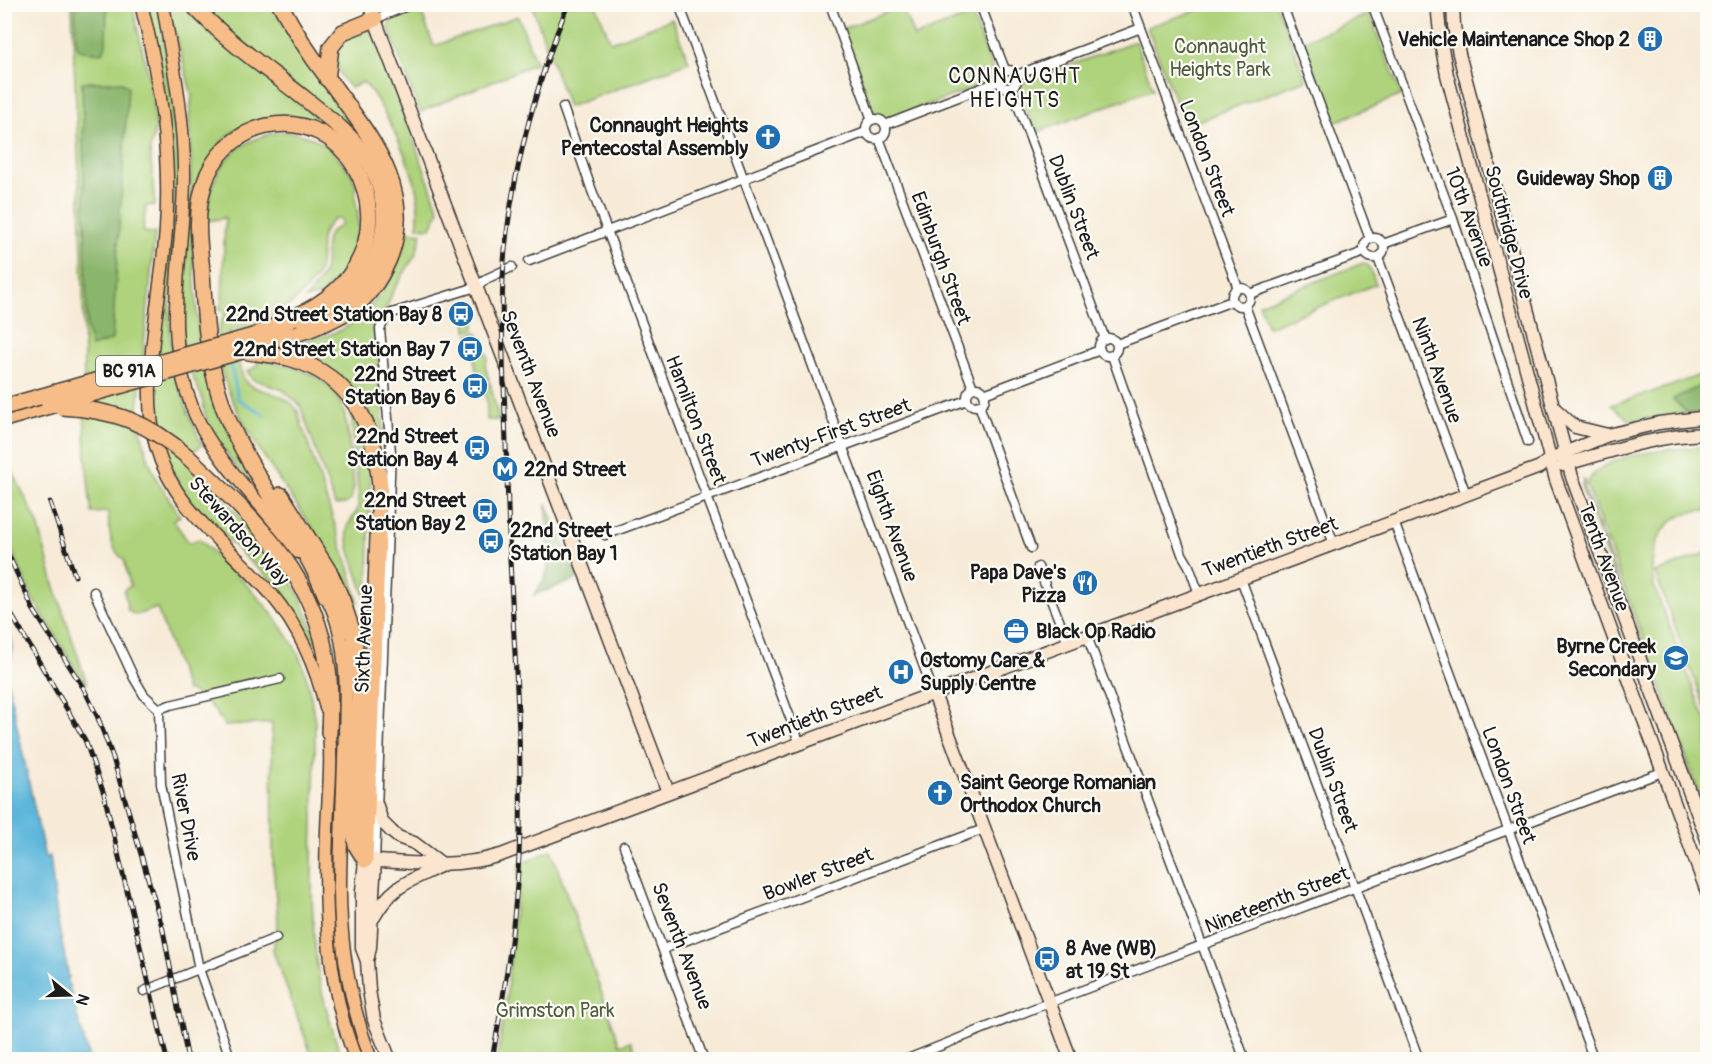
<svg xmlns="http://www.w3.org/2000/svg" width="1712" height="1064" font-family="Pangolin,sans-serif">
  <rect width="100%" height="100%" fill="#fdfcf7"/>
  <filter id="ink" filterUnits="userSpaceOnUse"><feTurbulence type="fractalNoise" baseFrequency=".0167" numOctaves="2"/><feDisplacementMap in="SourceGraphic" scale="12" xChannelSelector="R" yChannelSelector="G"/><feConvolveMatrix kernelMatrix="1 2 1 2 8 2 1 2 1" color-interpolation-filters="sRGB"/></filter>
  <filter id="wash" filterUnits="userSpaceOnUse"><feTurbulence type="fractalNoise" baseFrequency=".008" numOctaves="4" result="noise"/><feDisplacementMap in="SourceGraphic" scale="24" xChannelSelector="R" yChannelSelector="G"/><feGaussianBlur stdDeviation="1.35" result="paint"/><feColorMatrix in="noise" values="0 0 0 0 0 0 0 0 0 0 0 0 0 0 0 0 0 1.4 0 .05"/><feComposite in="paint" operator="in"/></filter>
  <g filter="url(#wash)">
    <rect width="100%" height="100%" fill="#f7ebd8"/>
    <g fill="#aed37c" stroke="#65784c" stroke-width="1.5">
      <path d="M72,5H132L149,78L156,127L150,149L155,205L146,206L143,229L144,232L155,233L137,418L149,461L157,480L180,516L173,520L189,543L199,539C233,571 270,604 294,646C307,668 311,697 315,722C316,800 307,879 316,957C320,992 331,1026 342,1059H313L273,951L278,921L273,865L272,723L225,726C215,710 204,695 186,690L157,608L136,615L128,611L124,590L130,586L124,559C109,551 109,525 108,512L92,513C81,439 85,365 83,291C81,195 75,100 72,5Z"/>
      <path d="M147,5H182L222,43L327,126V129L307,121L286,117L264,118L232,132L218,146L192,241L199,339L207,380L215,403L255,485L238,469L213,433L205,415L202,397L191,373L183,344V305L191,193V143L189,120L192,96L174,27L162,29C169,76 179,123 179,171C178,229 165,287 171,345C175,381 188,413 202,445L193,452L227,503L277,558L300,596L318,644L313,646L278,585L250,562L187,498L165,458L156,405L158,347L173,195L172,151L161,69Z"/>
      <path d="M200,5H273L302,55L356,130L354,133L232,35Z"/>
      <path d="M541,5H596L611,42L672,19L689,62L568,107L533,8Z"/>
      <path d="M1212,5H1276L1306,80L1185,126L1147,27Z"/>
      <path d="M902,6L914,37L972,15L996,79L878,124L842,29Z"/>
      <path d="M420,9L434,46L518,16L536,63L420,112L388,27L391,20Z"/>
      <path d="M1369,14L1402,95L1335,122L1303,41Z"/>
      <path d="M366,29H371L370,32L375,35L439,210L431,228L418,227V193L415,183C407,157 382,100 363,82L351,88C338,78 329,53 344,40C350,35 360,32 366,29Z"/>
      <path d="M1135,41L1153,89L1035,133L1017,85Z"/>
      <path d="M281,132L296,133L315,139L331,149L350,172L356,186L355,199L358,214V229L351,258L342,273L322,295L305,299C312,290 321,282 324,271C329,255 318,233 341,226V219H334C312,240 325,247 319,270C317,278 311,284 306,289C282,317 262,320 229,332L242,374L247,384C265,394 284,391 297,410L348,565L358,601L356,604L351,601C338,575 326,550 310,525C281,479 191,369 225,314L219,309L222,301L225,218L206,221C210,171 230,140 281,132Z"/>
      <path d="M407,231L422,233L416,254L393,291L386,309L375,322L382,392L383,434L380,435C364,390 332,366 289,349L290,342C307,338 325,338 341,330C376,310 401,270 407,231Z"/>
      <path d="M1363,263L1369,266L1376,284L1268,327L1259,304Z"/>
      <path d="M466,304L474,312L475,329L467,331Z"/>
      <path d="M476,332L478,333L488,358L485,365L489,380L480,383C474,367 476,351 469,335Z"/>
      <path d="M257,360C287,364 327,372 341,404C349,422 351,465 354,487L351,500L345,504L335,505L300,405L283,390L252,379L247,371L258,366Z"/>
      <path d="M1707,372V414L1687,413L1631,421L1611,405L1671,386Z"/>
      <path d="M490,383L499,420H487V401L482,386Z"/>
      <path d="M351,413C377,453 370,491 369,536C369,558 369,580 367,602L349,548L347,532L348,525L357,511L359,498Z"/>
      <path d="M1707,447V510C1664,511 1646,546 1654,586L1701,709L1707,722V813L1587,486C1595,452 1679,448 1707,447Z"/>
      <path d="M5,456L38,524L53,581L87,684H85L33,599L6,537Z"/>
      <path d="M1583,479L1585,480L1584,489L1587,497L1707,820V827L1582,489Z"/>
      <path d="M1707,553H1708L1707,713L1655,573Z"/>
      <path d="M551,850L620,1045L631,1041L638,1059H497L506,1003L519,865Z"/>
    </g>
    <g fill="#8ab56c" stroke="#536844" stroke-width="1.5">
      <path d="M75,5H107L106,44L103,53L82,51L76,45Z"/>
      <path d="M82,82H122L128,87L112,340L91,347L87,327Z"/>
      <path d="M1698,387L1707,388V414L1687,413L1673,399Z"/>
      <path d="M547,504L578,579L534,595L545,578L548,567Z"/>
    </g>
    <path fill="#5cb6da" stroke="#3c697b" stroke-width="1.5" d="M5,622C16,644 13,652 6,674L45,858L50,856L57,917L69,978H67L89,1059H5Z"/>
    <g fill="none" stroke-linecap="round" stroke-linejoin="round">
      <path stroke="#5cb6da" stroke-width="3" d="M231,365L238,399L265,415"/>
    </g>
  </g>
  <g filter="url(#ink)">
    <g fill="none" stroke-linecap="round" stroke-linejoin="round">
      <g stroke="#3d3b38" stroke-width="11">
        <g id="street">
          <path d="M679,4L934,694"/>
          <path d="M830,4L872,120"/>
          <path d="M980,4L1005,70"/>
          <path d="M1132,4L1238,288"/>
          <path d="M1282,4L1370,239"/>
          <path d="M1372,4L1453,219L1528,442"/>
          <path d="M375,19L412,4"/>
          <circle cx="1008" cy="79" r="9"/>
          <path d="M1017,75L1141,28"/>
          <path d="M1011,87L1105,339"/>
          <path d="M563,107L591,188L800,744"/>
          <circle cx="876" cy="129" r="10"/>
          <path d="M885,125L1000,81"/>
          <path d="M879,138L973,388"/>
          <circle cx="1374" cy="248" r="10"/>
          <path d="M1383,244L1453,219"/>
          <path d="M1378,258L1466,494"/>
          <path d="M529,261L866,132"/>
          <circle cx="1241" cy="297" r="9"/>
          <path d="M1250,294L1364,252"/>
          <path d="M1245,306L1334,544"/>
          <circle cx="1108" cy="347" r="9"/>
          <path d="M1117,344L1232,301"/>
          <path d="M1112,356L1182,554L1189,566L1199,594"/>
          <circle cx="976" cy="397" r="9"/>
          <path d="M984,394L1100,350"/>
          <path d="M979,405L1031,548"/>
          <path d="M1394,522L1594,1060"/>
          <path d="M605,535L967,400"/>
          <path d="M1038,567L1068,643"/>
          <path d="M1241,579L1419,1060"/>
          <path d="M94,592L134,678L144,695L159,709L161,784L199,969L231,1060"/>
          <path d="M1087,636L1245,1060"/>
          <path d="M159,709L170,705L280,679"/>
          <path d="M624,846L704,1060"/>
          <path d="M375,860L391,452L380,329L385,319L392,313L476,287L488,278L512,267"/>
          <path d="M663,949L984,829"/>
          <path d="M144,991L276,938"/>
          <path d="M905,1060L1035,1008L1662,772"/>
        </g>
      </g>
      <g stroke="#3d3b38" stroke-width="15">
        <g id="secondary">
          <path d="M369,4L668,792"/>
          <path d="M1437,4L1441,43L1447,75L1556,480L1708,895"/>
          <path d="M1453,4L1454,26L1459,54L1572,477L1708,842"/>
          <path d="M1554,408L1575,427L1608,435"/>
          <path d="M1563,465C1611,451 1657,435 1708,434"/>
          <path d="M934,694L1071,1060"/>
          <path d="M377,806L382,822L392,832L398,837L414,843L442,864"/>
          <path d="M374,917C392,885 410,881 442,865"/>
          <path d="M368,957L370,947L375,860"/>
          <path d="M390,1060L374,1020L369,990L367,961L362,948V891L365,860C412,863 455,869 501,855L1540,467L1550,459L1608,435L1659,423L1708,417"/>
        </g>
      </g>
      <g stroke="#3d3b38" stroke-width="15">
        <g id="primary">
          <path d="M141,4C160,79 171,152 166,229C162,295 139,383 156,446C174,511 230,546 272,595C300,629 316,665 326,708"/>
          <path d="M163,4C172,60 184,115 184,171C185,257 159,331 195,414C219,467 265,505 298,552"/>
          <path d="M322,589C352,635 346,706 344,758C343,802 340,846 340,890C340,948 351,1006 371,1060"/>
          <path d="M328,726C333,757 328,798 327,830C324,909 327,986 356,1060"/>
        </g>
      </g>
      <g stroke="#3d3b38" stroke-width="18">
        <g id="highway">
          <path d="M192,4C225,40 266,68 304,98C326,116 350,133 366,157C384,184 389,219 379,249C368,287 339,308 304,322"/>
          <path d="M327,79L331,47L343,32L375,19"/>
          <path d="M253,336C291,319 334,304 356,266C393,203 345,110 267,126C236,133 212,156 204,185C195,213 199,243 202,271C205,325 209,381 233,430C260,488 302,537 326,596"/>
          <path d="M247,349C262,341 279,338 295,334C315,328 335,320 353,308C369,296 380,279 388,261C419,190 366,132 327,77C309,54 294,30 280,4"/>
          <path d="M242,351C259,354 276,354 292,359C353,377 376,429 380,487L365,860"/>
          <path d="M4,419L49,406"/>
          <path d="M188,457C255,520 316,573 328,669C331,690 330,712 329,733"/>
          <path d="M281,495L330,573L342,600L354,636L359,695L354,833L356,845L365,860"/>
        </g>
      </g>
      <use href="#street" stroke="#fff" stroke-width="8"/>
      <use href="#secondary" stroke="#fce5cf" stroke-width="12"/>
      <use href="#primary" stroke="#f7bd88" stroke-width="12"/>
      <use href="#highway" stroke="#f7bd88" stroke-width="15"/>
      <g stroke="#1c1c1c" stroke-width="5">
        <g id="rail">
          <path d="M50,502L75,576"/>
          <path d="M4,545L33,609L84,689L98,718L113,758L163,930L188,1060"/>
          <path d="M4,602L85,740L104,794L167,1060"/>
          <path d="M492,1060C506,984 518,908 520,831C522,747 515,663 511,580C508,524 507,469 505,414C503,353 499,292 507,232C517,154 539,77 568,4"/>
        </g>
      </g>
      <use href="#rail" stroke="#fdfcf7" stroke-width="3" stroke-dasharray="9" stroke-linecap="butt"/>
      <g stroke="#3d3b38" stroke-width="18" stroke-linecap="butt">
        <g id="highway-bridge">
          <path d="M49,406L242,351"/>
          <path d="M4,407L253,336"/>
          <path d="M61,407C114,410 148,422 188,457"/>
        </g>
      </g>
      <use href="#highway-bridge" stroke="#f7bd88" stroke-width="15"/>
    </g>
  </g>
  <defs>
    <g id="building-disc" transform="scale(1.35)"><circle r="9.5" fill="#1f6fb2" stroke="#fdfcf7"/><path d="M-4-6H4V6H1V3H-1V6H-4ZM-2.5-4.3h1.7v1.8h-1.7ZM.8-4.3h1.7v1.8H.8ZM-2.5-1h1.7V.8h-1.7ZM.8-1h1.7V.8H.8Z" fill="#fff"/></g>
    <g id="church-disc" transform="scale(1.35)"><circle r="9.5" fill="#1f6fb2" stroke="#fdfcf7"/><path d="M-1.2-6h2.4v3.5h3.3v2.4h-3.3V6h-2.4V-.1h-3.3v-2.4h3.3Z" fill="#fff"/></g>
    <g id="bus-disc" transform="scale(1.35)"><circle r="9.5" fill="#1f6fb2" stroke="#fdfcf7"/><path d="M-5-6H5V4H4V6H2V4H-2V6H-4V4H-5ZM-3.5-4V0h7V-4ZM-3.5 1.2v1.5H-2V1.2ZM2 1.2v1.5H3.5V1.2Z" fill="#fff"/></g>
    <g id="metro-disc" transform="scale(1.35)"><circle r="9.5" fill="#1f6fb2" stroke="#fdfcf7"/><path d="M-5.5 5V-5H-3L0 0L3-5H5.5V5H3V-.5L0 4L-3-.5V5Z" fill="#fff"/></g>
    <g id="restaurant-disc" transform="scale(1.35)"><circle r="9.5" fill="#1f6fb2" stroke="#fdfcf7"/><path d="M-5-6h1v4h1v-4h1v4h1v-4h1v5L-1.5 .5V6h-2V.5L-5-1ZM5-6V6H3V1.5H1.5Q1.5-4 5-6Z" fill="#fff"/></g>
    <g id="office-disc" transform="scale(1.35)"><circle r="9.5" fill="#1f6fb2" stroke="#fdfcf7"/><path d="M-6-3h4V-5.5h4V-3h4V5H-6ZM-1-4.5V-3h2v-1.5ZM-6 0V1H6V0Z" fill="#fff"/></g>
    <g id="school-disc" transform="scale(1.35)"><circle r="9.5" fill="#1f6fb2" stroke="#fdfcf7"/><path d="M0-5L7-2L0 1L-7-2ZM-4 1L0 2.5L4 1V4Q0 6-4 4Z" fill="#fff"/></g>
    <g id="hospital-disc" transform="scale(1.35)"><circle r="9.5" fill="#1f6fb2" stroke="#fdfcf7"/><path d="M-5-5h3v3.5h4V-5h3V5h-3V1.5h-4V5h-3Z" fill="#fff"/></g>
  </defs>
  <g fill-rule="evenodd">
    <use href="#building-disc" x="1650" y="39"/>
    <use href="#church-disc" x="768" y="137"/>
    <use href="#building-disc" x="1660" y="178"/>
    <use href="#bus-disc" x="461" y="314"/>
    <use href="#bus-disc" x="470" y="349"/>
    <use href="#bus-disc" x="475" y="386"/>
    <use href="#bus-disc" x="477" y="448"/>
    <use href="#metro-disc" x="505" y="469"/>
    <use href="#bus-disc" x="485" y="511"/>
    <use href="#bus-disc" x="491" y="541"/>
    <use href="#restaurant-disc" x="1085" y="583"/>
    <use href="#office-disc" x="1016" y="631"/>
    <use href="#school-disc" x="1676" y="658"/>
    <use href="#hospital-disc" x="901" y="672"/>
    <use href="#church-disc" x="940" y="793"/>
    <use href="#bus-disc" x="1047" y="959"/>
  </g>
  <g text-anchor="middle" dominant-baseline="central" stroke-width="4.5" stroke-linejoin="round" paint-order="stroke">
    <rect fill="#fdfcf7" stroke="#605f5e" stroke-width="1.5" x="96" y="356" width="66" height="30" rx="4.5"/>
    <g font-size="18" font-weight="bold" fill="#1c1c1c">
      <text x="129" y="371">BC 91A</text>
    </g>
    <g font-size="20" font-weight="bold" fill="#1c1c1c" stroke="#fdfcf7" text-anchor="end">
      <text x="1630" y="39">Vehicle Maintenance Shop 2</text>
      <text x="748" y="125">Connaught Heights<tspan x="748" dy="23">Pentecostal Assembly</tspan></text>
      <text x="1640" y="178">Guideway Shop</text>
      <text x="442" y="314">22nd Street Station Bay 8</text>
      <text x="450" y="349">22nd Street Station Bay 7</text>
      <text x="456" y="374">22nd Street<tspan x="456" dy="23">Station Bay 6</tspan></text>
      <text x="458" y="436">22nd Street<tspan x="458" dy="23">Station Bay 4</tspan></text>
      <text x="524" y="469" text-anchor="start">22nd Street</text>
      <text x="466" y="500">22nd Street<tspan x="466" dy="23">Station Bay 2</tspan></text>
      <text x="510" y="530" text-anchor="start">22nd Street<tspan x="510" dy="23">Station Bay 1</tspan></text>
      <text x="1066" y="572">Papa Dave's<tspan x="1066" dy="23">Pizza</tspan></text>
      <text x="1036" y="631" text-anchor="start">Black Op Radio</text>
      <text x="1656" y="646">Byrne Creek<tspan x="1656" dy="23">Secondary</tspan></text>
      <text x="920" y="660" text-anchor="start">Ostomy Care &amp;<tspan x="920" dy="23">Supply Centre</tspan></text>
      <text x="960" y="782" text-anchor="start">Saint George Romanian<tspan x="960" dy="23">Orthodox Church</tspan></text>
      <text x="1066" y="948" text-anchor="start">8 Ave (WB)<tspan x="1066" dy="23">at 19 St</tspan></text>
    </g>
    <g font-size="20" fill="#4f5c3e" stroke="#fdfcf7">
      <text x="1220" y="46">Connaught<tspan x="1220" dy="23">Heights Park</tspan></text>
      <text x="555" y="1010">Grimston Park</text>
    </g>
    <g font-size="20" fill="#1c1c1c" stroke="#fdfcf7">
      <text transform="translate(1207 158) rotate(69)">London Street</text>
      <text transform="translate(1074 207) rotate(69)">Dublin Street</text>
      <text transform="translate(1469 217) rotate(70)">10th Avenue</text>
      <text transform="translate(1509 232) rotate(75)">Southridge Drive</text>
      <text transform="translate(941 258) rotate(70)">Edinburgh Street</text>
      <text transform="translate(1437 370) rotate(70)">Ninth Avenue</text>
      <text transform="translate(531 374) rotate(69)">Seventh Avenue</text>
      <text transform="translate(696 420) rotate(69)">Hamilton Street</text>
      <text transform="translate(831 433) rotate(-20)">Twenty-First Street</text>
      <text transform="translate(892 526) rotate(70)">Eighth Avenue</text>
      <text transform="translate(239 531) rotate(48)">Stewardson Way</text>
      <text transform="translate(1270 547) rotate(-20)">Twentieth Street</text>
      <text transform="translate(1604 557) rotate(70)">Tenth Avenue</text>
      <text transform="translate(364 639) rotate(-88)">Sixth Avenue</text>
      <text transform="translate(815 717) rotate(-21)">Twentieth Street</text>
      <text transform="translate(1333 780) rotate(70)">Dublin Street</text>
      <text transform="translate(1509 785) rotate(70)">London Street</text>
      <text transform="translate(186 817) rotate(79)">River Drive</text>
      <text transform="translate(818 874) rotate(-21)">Bowler Street</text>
      <text transform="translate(1277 900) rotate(-21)">Nineteenth Street</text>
      <text transform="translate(682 946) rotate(69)">Seventh Avenue</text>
    </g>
    <g font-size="21" letter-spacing="1.5" fill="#1c1c1c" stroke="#fdfcf7">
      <text x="1015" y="76">CONNAUGHT<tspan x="1015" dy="24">HEIGHTS</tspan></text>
    </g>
  </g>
  <rect width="1712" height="1064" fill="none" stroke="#fdfcf7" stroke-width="24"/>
  <g transform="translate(69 995) rotate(109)" stroke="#fdfcf7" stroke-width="4.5" paint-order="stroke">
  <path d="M0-4.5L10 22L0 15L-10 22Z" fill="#1c1c1c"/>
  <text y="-9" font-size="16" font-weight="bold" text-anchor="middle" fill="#1c1c1c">N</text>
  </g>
</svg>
